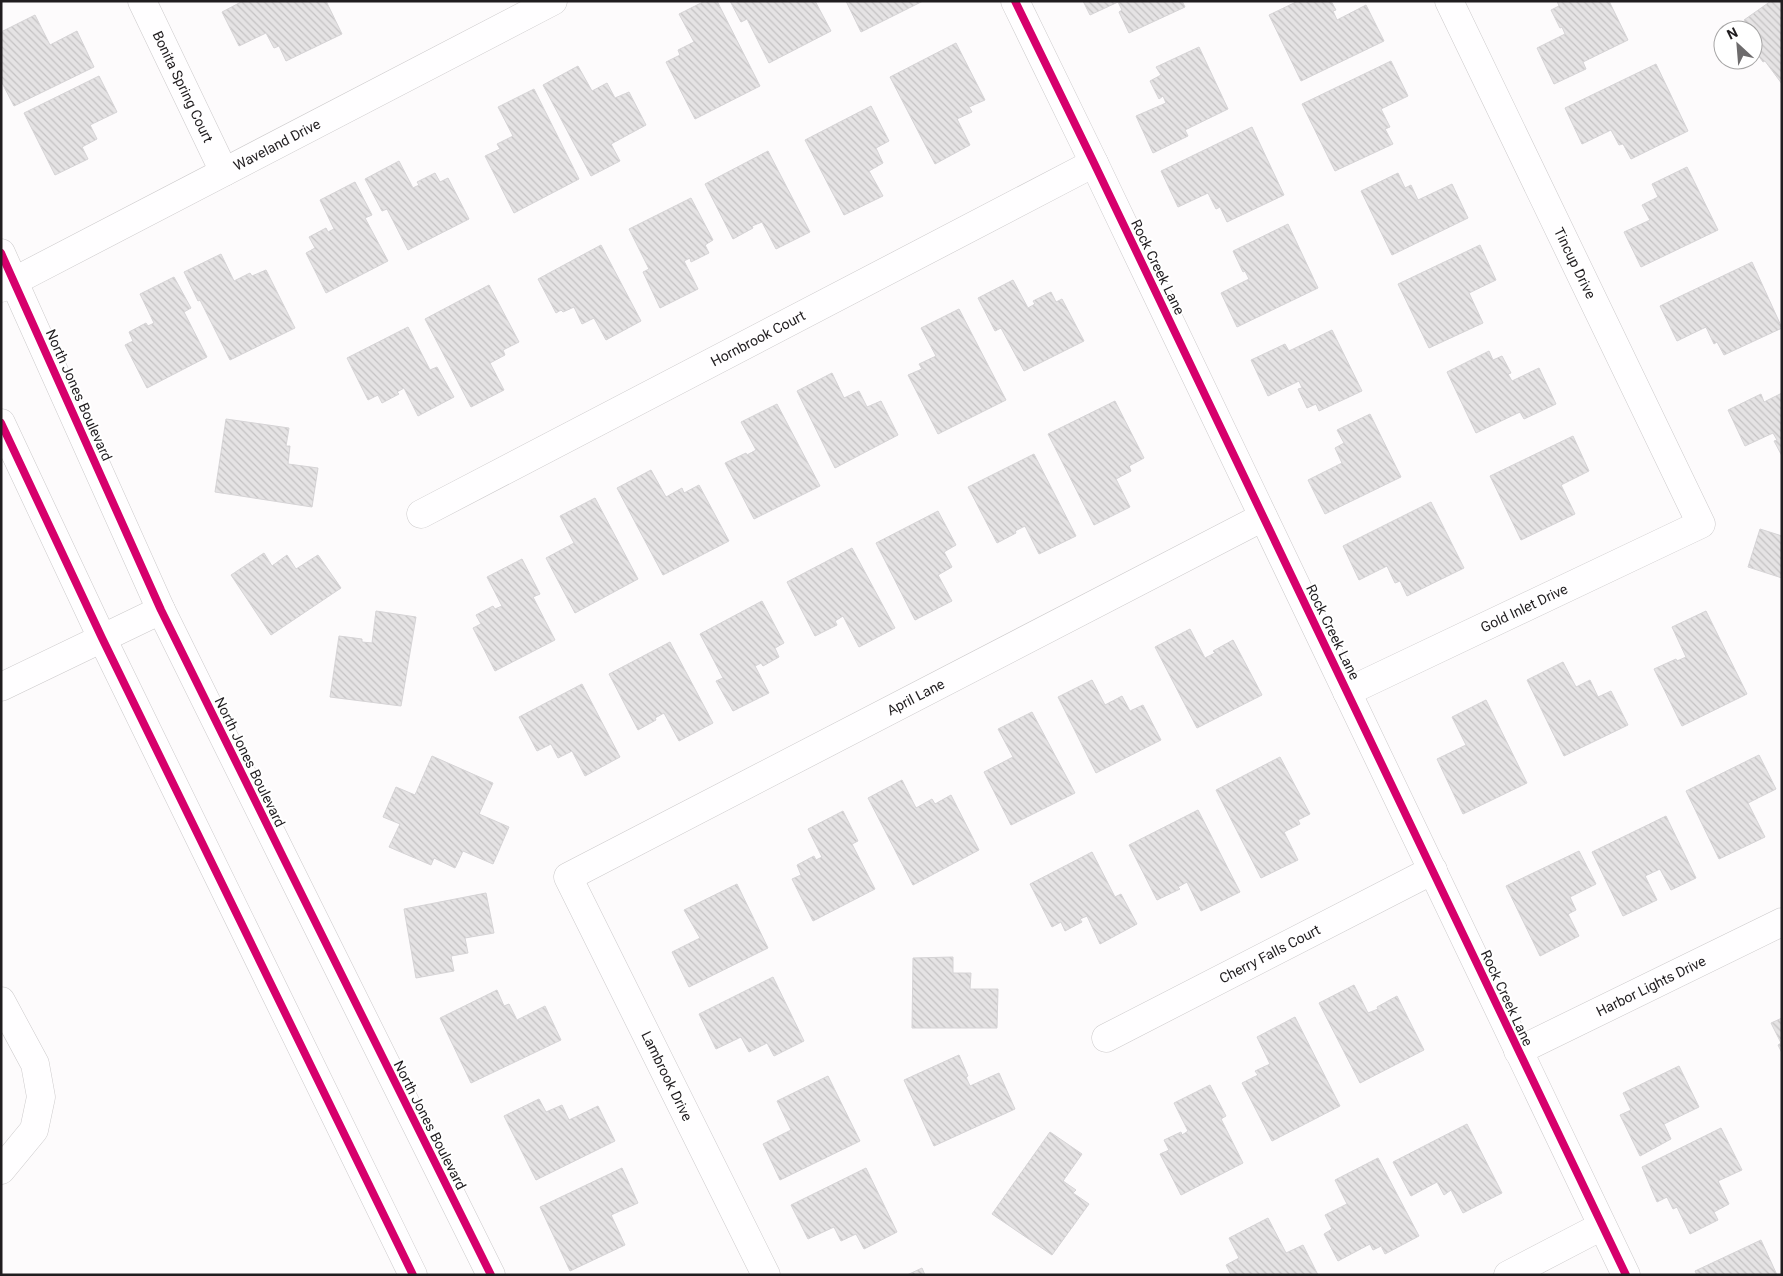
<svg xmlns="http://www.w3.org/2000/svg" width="1783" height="1276" font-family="Roboto,sans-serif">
  <defs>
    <pattern id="building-back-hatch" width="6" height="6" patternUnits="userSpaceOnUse" patternTransform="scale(1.25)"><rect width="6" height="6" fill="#e5e3e4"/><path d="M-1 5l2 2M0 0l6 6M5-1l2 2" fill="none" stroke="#c4c2c3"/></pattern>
  </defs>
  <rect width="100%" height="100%" fill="#fdfbfc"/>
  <g fill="url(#building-back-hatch)" stroke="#d6d4d6">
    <path d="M243,1H326L342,34L286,61L279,46L274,48L266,33L239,46L222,12Z"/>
    <path d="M705,1H717L760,86L695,119L666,62L680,55L678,50L694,42L679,14Z"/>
    <path d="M730,1H815L831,31L769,63L747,19L741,22Z"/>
    <path d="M846,1H923L861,32Z"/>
    <path d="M1083,1H1182L1185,7L1129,33L1119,12L1122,10L1118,2L1090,15Z"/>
    <path d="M1298,1H1331L1336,10L1333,11L1337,20L1366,5L1384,41L1301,81L1269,15Z"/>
    <path d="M1557,1H1609L1628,40L1583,62L1586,69L1554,84L1537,48L1565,34L1562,27L1560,28L1551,10L1559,6Z"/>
    <path d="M1771,1H1782V84L1765,61L1763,62L1753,48V46L1759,42L1753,33V30H1751L1744,20Z"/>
    <path d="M35,15L50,45L77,31L94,67L14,106L1,81V32Z"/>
    <path d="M956,43L985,100L969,107L972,112L957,119L970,145L935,164L890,77Z"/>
    <path d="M1199,47L1228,109L1185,130L1188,136L1153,153L1136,116L1166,103L1163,96L1159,99L1150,81L1161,75L1156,67Z"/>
    <path d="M1391,61L1408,96L1381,109L1390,127L1385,129L1393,144L1335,171L1302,104Z"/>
    <path d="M1656,64L1688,131L1631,159L1623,144L1619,145L1611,130L1582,144L1565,108Z"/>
    <path d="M578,66L592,91L607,83L615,98L629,92L646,125L611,144L620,161L591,176L543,85Z"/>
    <path d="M99,76L117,112L90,125L97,139L82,147L88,159L55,175L24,113Z"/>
    <path d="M534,89L579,179L514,213L485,156L500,149L497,144L513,136L498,107Z"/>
    <path d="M871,106L889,141L876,148L883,163L869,171L883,196L844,215L805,140Z"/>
    <path d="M1252,127L1284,195L1227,222L1220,207L1216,209L1208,193L1178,207L1161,171Z"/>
    <path d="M768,151L810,232L776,249L762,222L752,226L753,228L733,239L705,184Z"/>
    <path d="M399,161L413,188L419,185L417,182L435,173L440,182L448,178L469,219L408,250L387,209L382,211L365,179Z"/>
    <path d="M1687,167L1718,230L1641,267L1624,232L1650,220L1642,205L1658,197L1652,184Z"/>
    <path d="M1398,173L1405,188L1411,185L1418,200L1452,184L1468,218L1392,255L1361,191Z"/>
    <path d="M355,182L372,215L365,218L388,261L326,293L306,253L315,248L309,237L326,228L328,232L334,229L320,200Z"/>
    <path d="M691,198L713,240L705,245L709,253L691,262L690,258L684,261L698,289L660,308L643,272L649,269L629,229Z"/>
    <path d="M1288,224L1318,288L1237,327L1221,293L1249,279L1245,271L1243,272L1233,251Z"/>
    <path d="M601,245L641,321L606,340L594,318L582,324L574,307L563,312L561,310L556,313L538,279Z"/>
    <path d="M1480,245L1496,280L1469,293L1483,323L1429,348L1398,284Z"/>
    <path d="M221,254L234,281L250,273L252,276L266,270L295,328L230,360L200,300L198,301L184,272Z"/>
    <path d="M1752,262L1782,328L1724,355L1717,342L1714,344L1706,327L1677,341L1660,306Z"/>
    <path d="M174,277L191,308L184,312L207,357L147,388L125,345L133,341L129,332L146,323L148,326L154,323L140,294Z"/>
    <path d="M1013,280L1028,308L1035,304L1033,301L1051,292L1056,302L1062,299L1084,341L1024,371L1001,328L995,331L978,298Z"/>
    <path d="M489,285L519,342L503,350L505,355L490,363L504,390L471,407L425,319Z"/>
    <path d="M959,309L1006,400L938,434L908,375L922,369L919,364L936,356L921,328Z"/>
    <path d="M408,327L430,370L437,367L454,397L418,416L404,388L397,392L399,394L382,403L378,395L368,400L347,358Z"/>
    <path d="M1332,330L1362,391L1319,411L1316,404L1307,408L1298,389L1302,388L1299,381L1268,396L1251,360L1285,344L1289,351Z"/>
    <path d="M1489,351L1493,360L1502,356L1511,373L1508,374L1512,381L1539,368L1556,404L1524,419L1520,412L1476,433L1447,372Z"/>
    <path d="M832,373L844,398L859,391L867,407L881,401L898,435L835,468L797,391Z"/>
    <path d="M1782,393V456L1774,441L1777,440L1773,433L1745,446L1728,410L1761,394L1764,402Z"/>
    <path d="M1115,401L1144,458L1129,466L1131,471L1116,479L1130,507L1094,525L1048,434Z"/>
    <path d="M777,404L820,486L754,519L725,463L746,453L747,455L756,450L741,422Z"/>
    <path d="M1370,414L1401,477L1325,514L1308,480L1342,463L1335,448L1344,443L1337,430Z"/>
    <path d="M226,419L289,428L286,446H290L288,464L318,468L312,507L215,492Z"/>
    <path d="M1573,436L1589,471L1561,485L1575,514L1521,540L1490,476Z"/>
    <path d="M1034,454L1076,536L1039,554L1025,526L1015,531L1016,533L997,543L968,487Z"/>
    <path d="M651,470L666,497L682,488L684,493L699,485L729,541L663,575L617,488Z"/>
    <path d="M595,498L638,579L575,613L546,558L574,543L560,516Z"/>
    <path d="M1431,502L1464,568L1407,596L1400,581L1395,583L1387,566L1359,580L1343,546Z"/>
    <path d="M938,511L956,545L944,552L952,567L938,575L952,601L915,620L876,543Z"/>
    <path d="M1760,529L1782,536V578L1748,567Z"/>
    <path d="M852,548L895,628L859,647L843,616L835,621L837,625L815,636L787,582Z"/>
    <path d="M264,553L272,566L287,555L296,569L318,555L341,588L271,635L231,575Z"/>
    <path d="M522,559L540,594L533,597L555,640L495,671L473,628L481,624L476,615L493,606L495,609L502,606L487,577Z"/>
    <path d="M762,601L784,643L775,648L779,657L763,666L761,663L755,666L769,693L733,711L716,681L723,678L700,634Z"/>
    <path d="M376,611L416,617L401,706L330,697L339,636L362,639V642L372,643Z"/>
    <path d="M1706,611L1747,694L1682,726L1654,669L1676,659L1677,661L1686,657L1672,627Z"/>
    <path d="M1190,629L1205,658L1215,653L1213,651L1233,640L1262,695L1197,728L1155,647Z"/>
    <path d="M670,642L713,723L679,741L664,713L655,718L656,720L638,730L609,674Z"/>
    <path d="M1563,662L1576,687L1590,680L1598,697L1611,691L1628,725L1564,756L1527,680Z"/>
    <path d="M1092,680L1105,705L1122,696L1130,711L1143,705L1161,740L1096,773L1058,697Z"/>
    <path d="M582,684L620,757L585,776L572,751L558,758L551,744L537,751L519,717Z"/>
    <path d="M1486,700L1527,783L1463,814L1437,759L1466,745L1452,717Z"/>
    <path d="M1032,712L1075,793L1011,825L984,772L1013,757L998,729Z"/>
    <path d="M1759,755L1776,789L1748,803L1765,837L1719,859L1686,791Z"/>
    <path d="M432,756L493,783L479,814L509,827L493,864L463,851L455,868L434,858L431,865L389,847L400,824L383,817L396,787L415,795Z"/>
    <path d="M1280,757L1310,814L1298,820L1300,824L1284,832L1298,860L1261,878L1216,790Z"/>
    <path d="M902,780L916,808L932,799L935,804L951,795L979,850L913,885L868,798Z"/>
    <path d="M1198,810L1240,892L1201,911L1187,882L1178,887L1180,889L1157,900L1129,845Z"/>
    <path d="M843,811L858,841L852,844L875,889L813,921L792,879L801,875L797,865L814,856L816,860L822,857L808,829Z"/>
    <path d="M1666,816L1696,878L1671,890L1660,869L1645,876L1657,900L1623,916L1592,852Z"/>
    <path d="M1579,851L1596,884L1570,897L1576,910L1568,914L1579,936L1540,956L1506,886Z"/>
    <path d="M1092,852L1115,897L1121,894L1137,924L1100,944L1087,916L1080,919L1082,922L1065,931L1061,922L1052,927L1030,884Z"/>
    <path d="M737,884L768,948L689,987L672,952L700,938L684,910Z"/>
    <path d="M486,893L494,933L465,938L468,953L451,956L454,971L416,978L404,909Z"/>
    <path d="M953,957V973H971L970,989H998L997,1028H912L913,958Z"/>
    <path d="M773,977L804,1041L774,1056L767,1043L749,1052L741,1037L716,1049L699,1014Z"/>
    <path d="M1354,985L1368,1013L1378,1009L1377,1007L1397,996L1424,1050L1360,1083L1319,1003Z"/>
    <path d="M497,990L504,1006L509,1004L517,1020L545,1006L561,1040L471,1083L440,1018Z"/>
    <path d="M1295,1017L1340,1106L1272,1141L1242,1083L1258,1075L1255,1071L1270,1064L1257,1037Z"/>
    <path d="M1782,1018V1053L1778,1045L1781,1043L1771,1023Z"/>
    <path d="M959,1055L968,1076L966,1077L970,1086L999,1073L1015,1109L934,1146L904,1080Z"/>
    <path d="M1679,1066L1699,1107L1664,1124L1671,1139L1640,1156L1620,1115L1631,1110L1623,1093Z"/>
    <path d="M828,1076L860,1141L780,1180L763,1144L791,1130L777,1101Z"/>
    <path d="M1210,1085L1226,1116L1221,1119L1243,1163L1181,1195L1160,1154L1169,1150L1164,1140L1181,1132L1182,1135L1188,1131L1174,1103Z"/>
    <path d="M539,1099L546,1112L562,1105L569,1120L598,1106L615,1141L536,1180L504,1116Z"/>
    <path d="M1467,1124L1502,1193L1463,1213L1451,1190L1444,1195L1437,1182L1411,1196L1393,1162Z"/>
    <path d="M1721,1128L1742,1170L1718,1181L1729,1204L1714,1212L1718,1220L1690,1234L1677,1207L1673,1209L1667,1197L1657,1202L1642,1167Z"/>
    <path d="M1050,1132L1082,1154L1063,1181L1076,1190L1073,1193L1089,1204L1052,1255L992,1214Z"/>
    <path d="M1378,1158L1419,1236L1385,1254L1381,1246L1373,1250L1370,1244L1338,1261L1324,1234L1332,1229L1325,1215L1347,1204L1335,1180Z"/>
    <path d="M622,1168L638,1203L611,1215L625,1245L570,1271L540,1207Z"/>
    <path d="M866,1168L897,1232L864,1249L856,1234L841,1241L834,1227L808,1239L791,1205Z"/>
    <path d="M1268,1218L1286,1253L1303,1245L1318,1275H1231L1226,1265L1239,1258L1229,1238Z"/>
    <path d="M1761,1240L1777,1275H1697L1695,1271Z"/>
    <path d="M922,1268L925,1275H907Z"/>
  </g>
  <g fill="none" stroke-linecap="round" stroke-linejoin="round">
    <g stroke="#cccacb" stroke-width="29">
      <g id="minor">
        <path id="s1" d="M142,1L224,172"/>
        <path d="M1015,1L1094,163L1626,1275"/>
        <path id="s2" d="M1,288L553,1"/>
        <path id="s3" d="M421,514L1094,163"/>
        <path d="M1,687L161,610"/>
        <path id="s4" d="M1347,692L1701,524L1449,1"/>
        <path d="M1,1001L35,1064L41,1097L34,1130L1,1170"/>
        <path id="s5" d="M1106,1038L1433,870"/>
        <path id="s6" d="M1518,1051L1782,922"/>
        <path id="s7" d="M766,1275L568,877L1263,517"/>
        <path d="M1508,1275L1602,1226"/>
      </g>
    </g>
    <g stroke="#cccacb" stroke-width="29">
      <g id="secondary">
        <path d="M1,253L161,610L284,859L491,1275"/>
        <path d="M1,423L102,638L413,1275"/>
      </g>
    </g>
    <use href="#minor" stroke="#fffeff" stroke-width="28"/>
    <use href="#secondary" stroke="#fffeff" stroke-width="28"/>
    <g stroke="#fff" stroke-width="11">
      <g id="cycleway">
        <path d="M1015,1L1094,163L1626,1275"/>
        <path d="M1,253L161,610L284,859L491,1275"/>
        <path d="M1,423L102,638L413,1275"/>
      </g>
    </g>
    <use href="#cycleway" stroke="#d6006c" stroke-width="8"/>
  </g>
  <g text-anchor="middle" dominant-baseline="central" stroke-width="4" stroke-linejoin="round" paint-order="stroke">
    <g font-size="14" fill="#201d1f" stroke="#fff">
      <text stroke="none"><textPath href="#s1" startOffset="95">Bonita Spring Court</textPath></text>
      <text stroke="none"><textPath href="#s2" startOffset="311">Waveland Drive</textPath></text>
      <text transform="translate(1575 263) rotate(64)">Tincup Drive</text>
      <text transform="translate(1158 267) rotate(64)">Rock Creek Lane</text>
      <text stroke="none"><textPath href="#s3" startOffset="380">Hornbrook Court</textPath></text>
      <text transform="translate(79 395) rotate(66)">North Jones Boulevard</text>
      <text stroke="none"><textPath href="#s4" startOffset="196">Gold Inlet Drive</textPath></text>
      <text transform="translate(1333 632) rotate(64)">Rock Creek Lane</text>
      <text stroke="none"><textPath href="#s7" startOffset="836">April Lane</textPath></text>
      <text transform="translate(250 762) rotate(64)">North Jones Boulevard</text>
      <text stroke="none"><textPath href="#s5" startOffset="184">Cherry Falls Court</textPath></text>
      <text stroke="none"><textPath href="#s6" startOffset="148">Harbor Lights Drive</textPath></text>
      <text transform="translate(1507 998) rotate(65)">Rock Creek Lane</text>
      <text transform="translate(667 1076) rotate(64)">Lambrook Drive</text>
      <text transform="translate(430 1125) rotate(63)">North Jones Boulevard</text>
    </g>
  </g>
  <rect width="1783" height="1276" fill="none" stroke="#201d1f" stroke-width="5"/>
  <g transform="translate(1738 45) rotate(334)"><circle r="24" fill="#ffffff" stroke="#a6a5a5"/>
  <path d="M0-4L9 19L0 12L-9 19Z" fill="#6d6b6c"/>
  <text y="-8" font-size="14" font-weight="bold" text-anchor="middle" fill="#201d1f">N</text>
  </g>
</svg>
